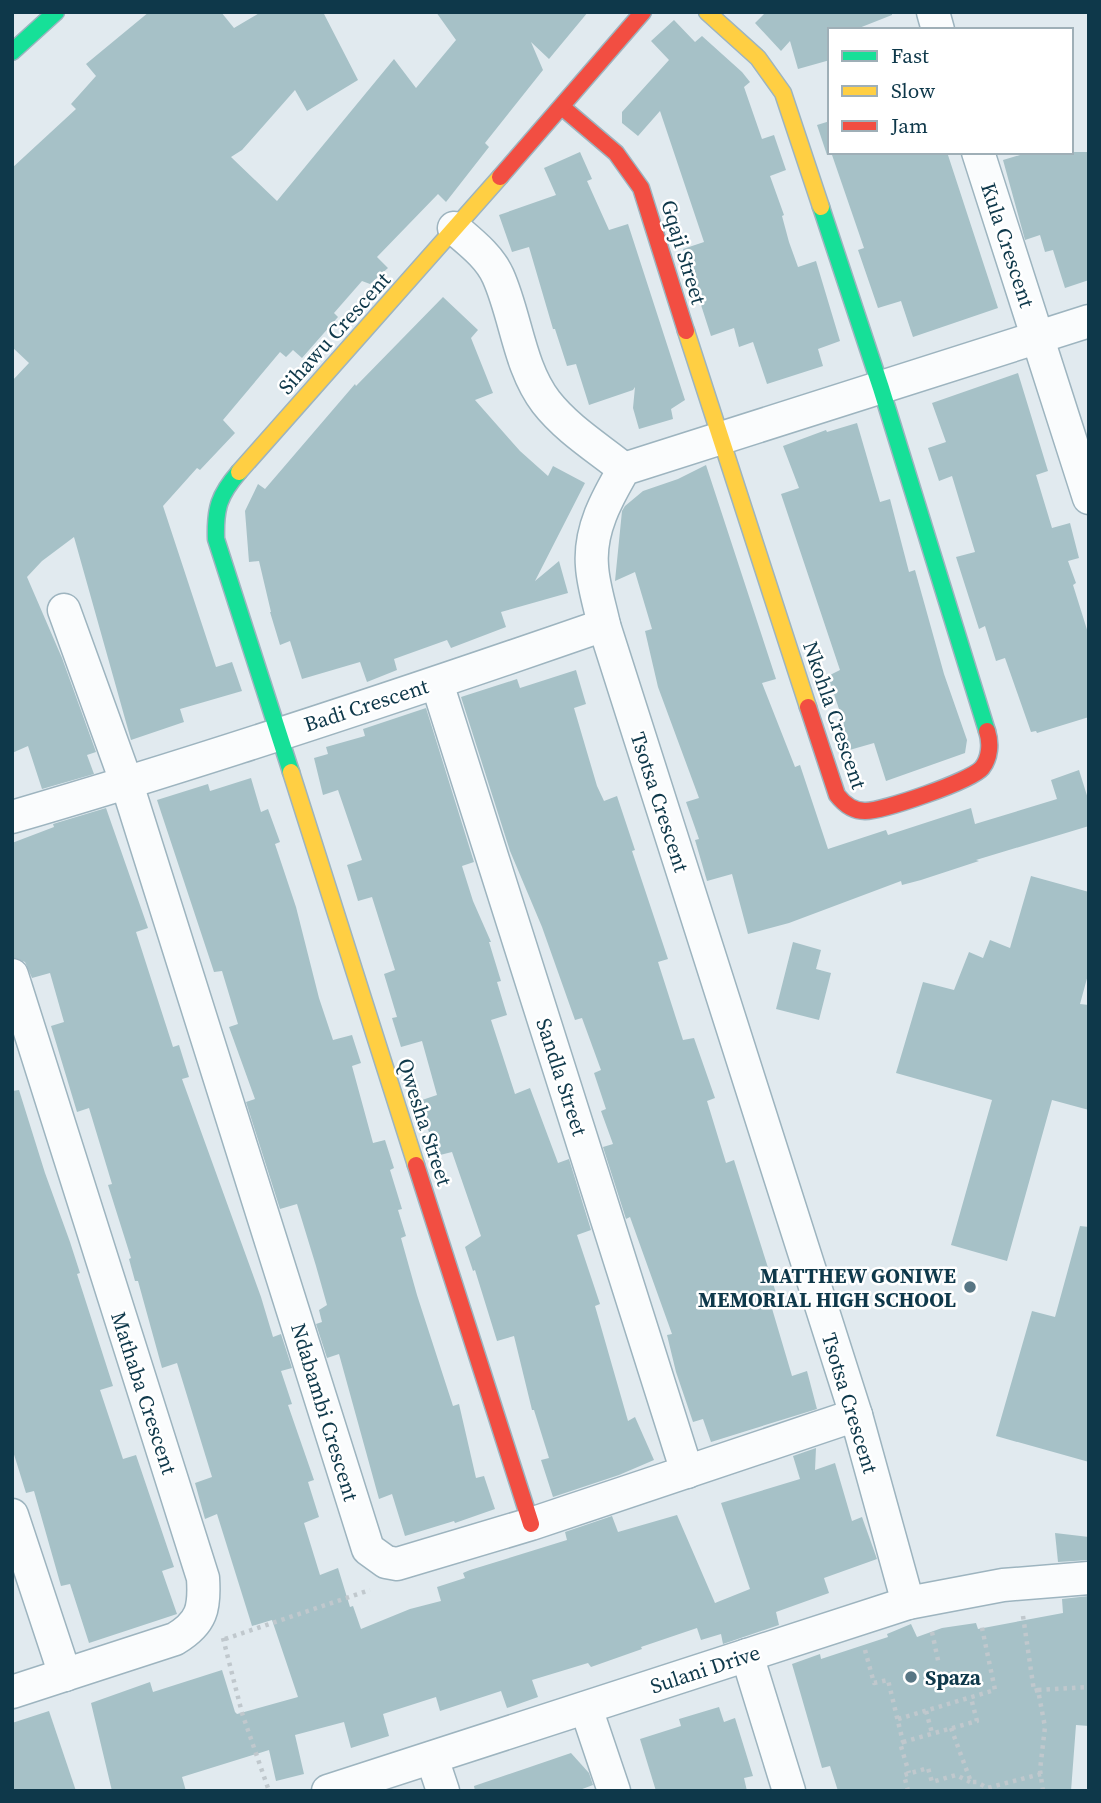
<svg xmlns="http://www.w3.org/2000/svg" width="1101" height="1803" font-family="'Source Serif 4',serif">
  <rect width="100%" height="100%" fill="#e1eaef"/>
  <g fill="#a6c1c7">
    <path d="M149,12H221L234,28L261,12H323L358,80L307,111L295,90L242,150L231,157L277,201L394,59L416,88L456,40L436,12H588L549,59L531,42L543,70L485,143L489,147L446,202L438,194L377,257L388,268L370,284L362,281L334,313L338,317L302,358L293,350L286,357L280,352L223,420L235,433L200,470L197,468L163,506L216,667L232,662L242,691L180,709L184,722L131,740L74,537L42,561L27,577L62,658L96,752L87,755L94,774L42,789L28,746L12,753V381L29,363L12,347V168L76,109L71,104L96,76L86,64Z"/>
    <path d="M766,12H892V15L854,30H830V60L798,69L790,41L781,51L755,23Z"/>
    <path d="M674,20L695,42L702,36L742,72L750,82L744,87L762,139L774,135L786,170L770,176L784,215L782,216L789,242L798,267L816,261L840,341L818,349L823,366L767,384L753,342L739,347L734,328L711,336L683,249L704,242L660,111L638,136L622,123V112L669,60L651,41Z"/>
    <path d="M830,121V154L827,155L817,125Z"/>
    <path d="M580,152L592,179L587,181L609,230L628,224L685,400L671,409L673,419L639,429L633,408L635,387L633,390L589,405L576,364L567,366L555,329H553L529,247L512,252L499,215L556,195L544,168Z"/>
    <path d="M831,152H947L998,308L913,337L901,301L878,308L858,250L864,248Z"/>
    <path d="M1030,152H1089V280L1065,288L1053,250L1045,252L1040,235L1025,240L1003,160Z"/>
    <path d="M443,297L478,330L471,338L493,393L475,400L520,451L548,476L553,466L585,483L535,581L559,561L568,593L501,612L506,627L451,648L447,640L394,659L397,670L367,682L360,662L302,679L290,641L280,645L270,612H271L259,561L249,562L245,511L258,484L265,489L355,384L356,386Z"/>
    <path d="M1018,373L1048,471L1036,475L1052,528L1070,523L1079,558L1068,561L1076,583L1073,585L1089,636V717L1037,733L1036,731L1031,732L1005,658L996,661L985,626L979,629L956,557L975,552L952,476L939,481L928,448L946,442L932,403Z"/>
    <path d="M857,423L880,502L890,499L909,572L915,570L944,674L967,740L965,753L886,781L874,743L846,751L838,725L844,724L828,676L840,670L781,494L799,488L783,446L826,430L827,432Z"/>
    <path d="M706,465L776,679L762,683L795,767L800,765L828,849L886,830L888,835L971,808L975,824L1057,799L1051,780L1079,770L1089,802V826L976,860L979,861L921,880L902,885L901,881L789,923L748,934L732,874L707,881L695,840L699,839L686,802L699,798L658,687L645,631L652,629L635,572L615,581L622,511L625,506L643,491L678,479Z"/>
    <path d="M576,670L586,704L574,708L597,786L604,801L617,796L635,850L632,851L668,959L658,962L683,1040L694,1038L715,1098L707,1101L726,1163L734,1160L776,1293L768,1295L792,1376L807,1371L817,1409L711,1442L703,1419L693,1422L676,1372L667,1335L672,1334L630,1217L626,1219L603,1147L613,1144L601,1111L606,1109L594,1073L601,1070L582,1018L575,1020L542,927L510,851L461,697L517,679L520,688Z"/>
    <path d="M426,708L474,862L462,866L473,901L491,942H489L501,981L497,982L507,1015L491,1020L515,1094L530,1088L558,1163L569,1159L591,1230L577,1235L600,1304L595,1306L628,1421L635,1417L654,1460L619,1475L553,1497L541,1460L549,1458L534,1410H532L514,1336L497,1341L475,1270L473,1271L465,1247L481,1236L452,1152L436,1156L428,1129L430,1128L422,1100L437,1095L422,1041L401,1047L392,1018L397,1017L384,974L395,970L372,897L358,901L347,865L362,860L338,790L323,795L314,758L328,754L326,747L365,736L363,729Z"/>
    <path d="M251,778L261,812L268,809L280,842L275,844L296,907L319,998L333,1040L352,1035L361,1063L352,1066L373,1143L385,1140L394,1168L390,1170L402,1209L398,1210L406,1236L401,1238L417,1295L453,1406L459,1404L476,1478L484,1476L495,1509L455,1523L454,1521L405,1536L392,1494L379,1499L339,1354L327,1358L316,1324L322,1322L319,1310L327,1305L316,1266L297,1204L280,1209L246,1102L255,1099L229,1027L238,1024L222,971L214,972L157,800L208,784L210,791Z"/>
    <path d="M106,808L148,928L136,932L173,1047L179,1045L189,1077L182,1079L261,1297L273,1337L281,1334L292,1368L281,1371L292,1404L288,1405L314,1480L308,1482L319,1517L304,1523L320,1575L338,1568L350,1607L353,1606L361,1629L410,1609L441,1601L437,1587L465,1578L463,1573L470,1570L567,1540L565,1532L612,1516L618,1532L677,1515L715,1603L750,1589L721,1503L800,1479L793,1456L816,1448L815,1470L835,1463L852,1521L862,1517L877,1559L824,1578L829,1593L776,1612L779,1625L723,1644L721,1634L701,1640L697,1628L641,1647L642,1649L591,1667L588,1663L532,1680L538,1697L507,1708L501,1691L440,1711L436,1697L383,1714L389,1736L351,1748L344,1722L295,1735L304,1774L276,1781L269,1750L182,1777L186,1791H112L91,1703L150,1682L153,1692L222,1670L235,1712L237,1714L298,1697L272,1620L252,1626L217,1514L205,1519L195,1483L212,1477L177,1363L162,1368L138,1281H135L129,1259L131,1258L108,1185L112,1184L89,1108L77,1112L51,1026L64,1022L50,973L32,978L25,962L12,957V843L54,827L53,824Z"/>
    <path d="M1031,876L1089,892V971L1080,1004L1089,1005V1110L1052,1100L1007,1261L951,1245L992,1100L896,1073L923,982L954,990L969,952L983,958L990,940L1010,948Z"/>
    <path d="M793,942L821,950L816,969L831,973L819,1020L776,1009Z"/>
    <path d="M19,1090L45,1173L70,1242L80,1273L77,1274L113,1386L100,1390L123,1459L136,1455L174,1567L162,1571L177,1614L89,1643L70,1584L61,1586L34,1491L26,1493L12,1448V1091Z"/>
    <path d="M1080,1226L1089,1227V1462L996,1436L1032,1311L1055,1317Z"/>
    <path d="M1055,1533L1089,1537V1560L1058,1562Z"/>
    <path d="M1089,1596V1726L1076,1725L1071,1791H838L830,1766L822,1768L792,1664L820,1654L821,1659L888,1637L887,1634L911,1624L917,1637L942,1628L976,1623L978,1629L1063,1613L1062,1599Z"/>
    <path d="M719,1707L724,1722L735,1718L753,1776L744,1778L747,1791H656L640,1739L681,1726L679,1719Z"/>
    <path d="M49,1711L76,1791H12V1723Z"/>
    <path d="M571,1753L589,1773L593,1785L577,1791H475L474,1786Z"/>
  </g>
  <g fill="none" stroke-linecap="round" stroke-linejoin="round">
    <g stroke="#9db4bf" stroke-width="35">
      <g id="street">
        <path d="M933,12L938,30"/>
        <path d="M978,152L1089,498"/>
        <path d="M454,228C470,242 489,256 498,276C516,316 519,367 546,402C567,429 598,448 624,469"/>
        <path d="M64,610L127,784L368,1549L386,1562L397,1564L531,1524L856,1415"/>
        <path d="M437,683L687,1472"/>
        <path d="M12,817C211,759 408,693 604,625"/>
        <path d="M12,975L203,1578C205,1608 202,1623 175,1639L12,1692"/>
        <path d="M12,1515L65,1675"/>
        <path d="M908,1603L856,1415L604,625C600,606 593,585 592,566C589,530 607,498 624,469L1089,321"/>
        <path d="M747,1655L789,1791"/>
        <path d="M586,1708L614,1791"/>
        <path d="M432,1758L443,1791"/>
        <path d="M328,1791L908,1603L1003,1585L1089,1578"/>
      </g>
    </g>
    <g stroke="#9db4bf" stroke-width="19">
      <g id="fast">
        <path d="M12,52L56,12"/>
        <path d="M821,207L881,388L987,731"/>
        <path d="M239,472C219,495 215,508 216,539L291,772"/>
      </g>
    </g>
    <g stroke="#9db4bf" stroke-width="19">
      <g id="slow">
        <path d="M707,12L758,58L783,93L821,207"/>
        <path d="M686,331L808,707"/>
        <path d="M239,472L500,177"/>
        <path d="M291,772L416,1165"/>
      </g>
    </g>
    <g stroke="#9db4bf" stroke-width="19">
      <g id="jam">
        <path d="M562,107L616,153L641,188L686,331"/>
        <path d="M500,177L643,12"/>
        <path d="M808,707L837,795C844,804 853,811 865,811C883,811 971,781 982,768C990,758 991,743 987,731"/>
        <path d="M416,1165L531,1524"/>
      </g>
    </g>
    <g stroke="#c0c8cd" stroke-width="4.5" stroke-dasharray="3.5 5" stroke-linecap="butt">
      <path d="M1023,1616L1034,1691L1038,1690L1045,1727L1040,1770L1043,1791"/>
      <path d="M932,1632L939,1665"/>
      <path d="M223,1638L242,1713L269,1791"/>
      <path d="M225,1639L370,1590"/>
      <path d="M865,1650L874,1683L888,1680L903,1742L900,1743L909,1773"/>
      <path d="M1038,1690L1089,1687"/>
      <path d="M926,1711L932,1733"/>
      <path d="M898,1719L995,1690L981,1623"/>
      <path d="M951,1728L971,1782H977L987,1788L1041,1774"/>
      <path d="M903,1742L977,1721L971,1698"/>
      <path d="M908,1791L904,1775L928,1768L932,1782L956,1775L970,1782"/>
    </g>
    <use href="#street" stroke="#fafcfd" stroke-width="32"/>
    <use href="#fast" stroke="#16e098" stroke-width="16"/>
    <use href="#slow" stroke="#ffcf43" stroke-width="16"/>
    <use href="#jam" stroke="#f24e42" stroke-width="16"/>
  </g>
  <g fill="#587684" stroke="#fff" stroke-width="2.5">
    <circle cx="970" cy="1287" r="7"/>
    <circle cx="911" cy="1677" r="7"/>
  </g>
  <g text-anchor="middle" dominant-baseline="central" stroke-width="5" stroke-linejoin="round" paint-order="stroke">
    <g font-size="21" fill="#0e384a" stroke="#fff">
      <text transform="translate(1008 245) rotate(72)">Kula Crescent</text>
      <text transform="translate(684 252) rotate(73)">Gqaji Street</text>
      <text transform="translate(334 333) rotate(-48)">Sihawu Crescent</text>
      <text transform="translate(366 705) rotate(-18)">Badi Crescent</text>
      <text transform="translate(835 715) rotate(71)">Nkohla Crescent</text>
      <text transform="translate(660 802) rotate(72)">Tsotsa Crescent</text>
      <text transform="translate(562 1077) rotate(72)">Sandla Street</text>
      <text transform="translate(425 1122) rotate(72)">Qwesha Street</text>
      <text transform="translate(144 1393) rotate(72)">Mathaba Crescent</text>
      <text transform="translate(850 1403) rotate(73)">Tsotsa Crescent</text>
      <text transform="translate(325 1412) rotate(73)">Ndabambi Crescent</text>
      <text transform="translate(705 1669) rotate(-18)">Sulani Drive</text>
    </g>
    <g font-size="21" font-weight="bold" fill="#0e384a" stroke="#fff" text-anchor="end">
      <text x="956" y="1275">MATTHEW GONIWE<tspan x="956" dy="24">MEMORIAL HIGH SCHOOL</tspan></text>
      <text x="925" y="1677" text-anchor="start">Spaza</text>
    </g>
  </g>
  <rect width="1101" height="1803" fill="none" stroke="#0e384a" stroke-width="28"/>
  <rect x="828" y="28" width="245" height="126" fill="#ffffff" stroke="#9fafb7" stroke-width="2"/>
  <rect x="842" y="51" width="35" height="10" fill="#16e098" stroke="#9fafb7" stroke-width="2"/>
  <text x="891" y="63" font-size="21" fill="#0e384a">Fast</text>
  <rect x="842" y="86" width="35" height="10" fill="#ffcf43" stroke="#9fafb7" stroke-width="2"/>
  <text x="891" y="98" font-size="21" fill="#0e384a">Slow</text>
  <rect x="842" y="121" width="35" height="10" fill="#f24e42" stroke="#9fafb7" stroke-width="2"/>
  <text x="891" y="133" font-size="21" fill="#0e384a">Jam</text>
</svg>
